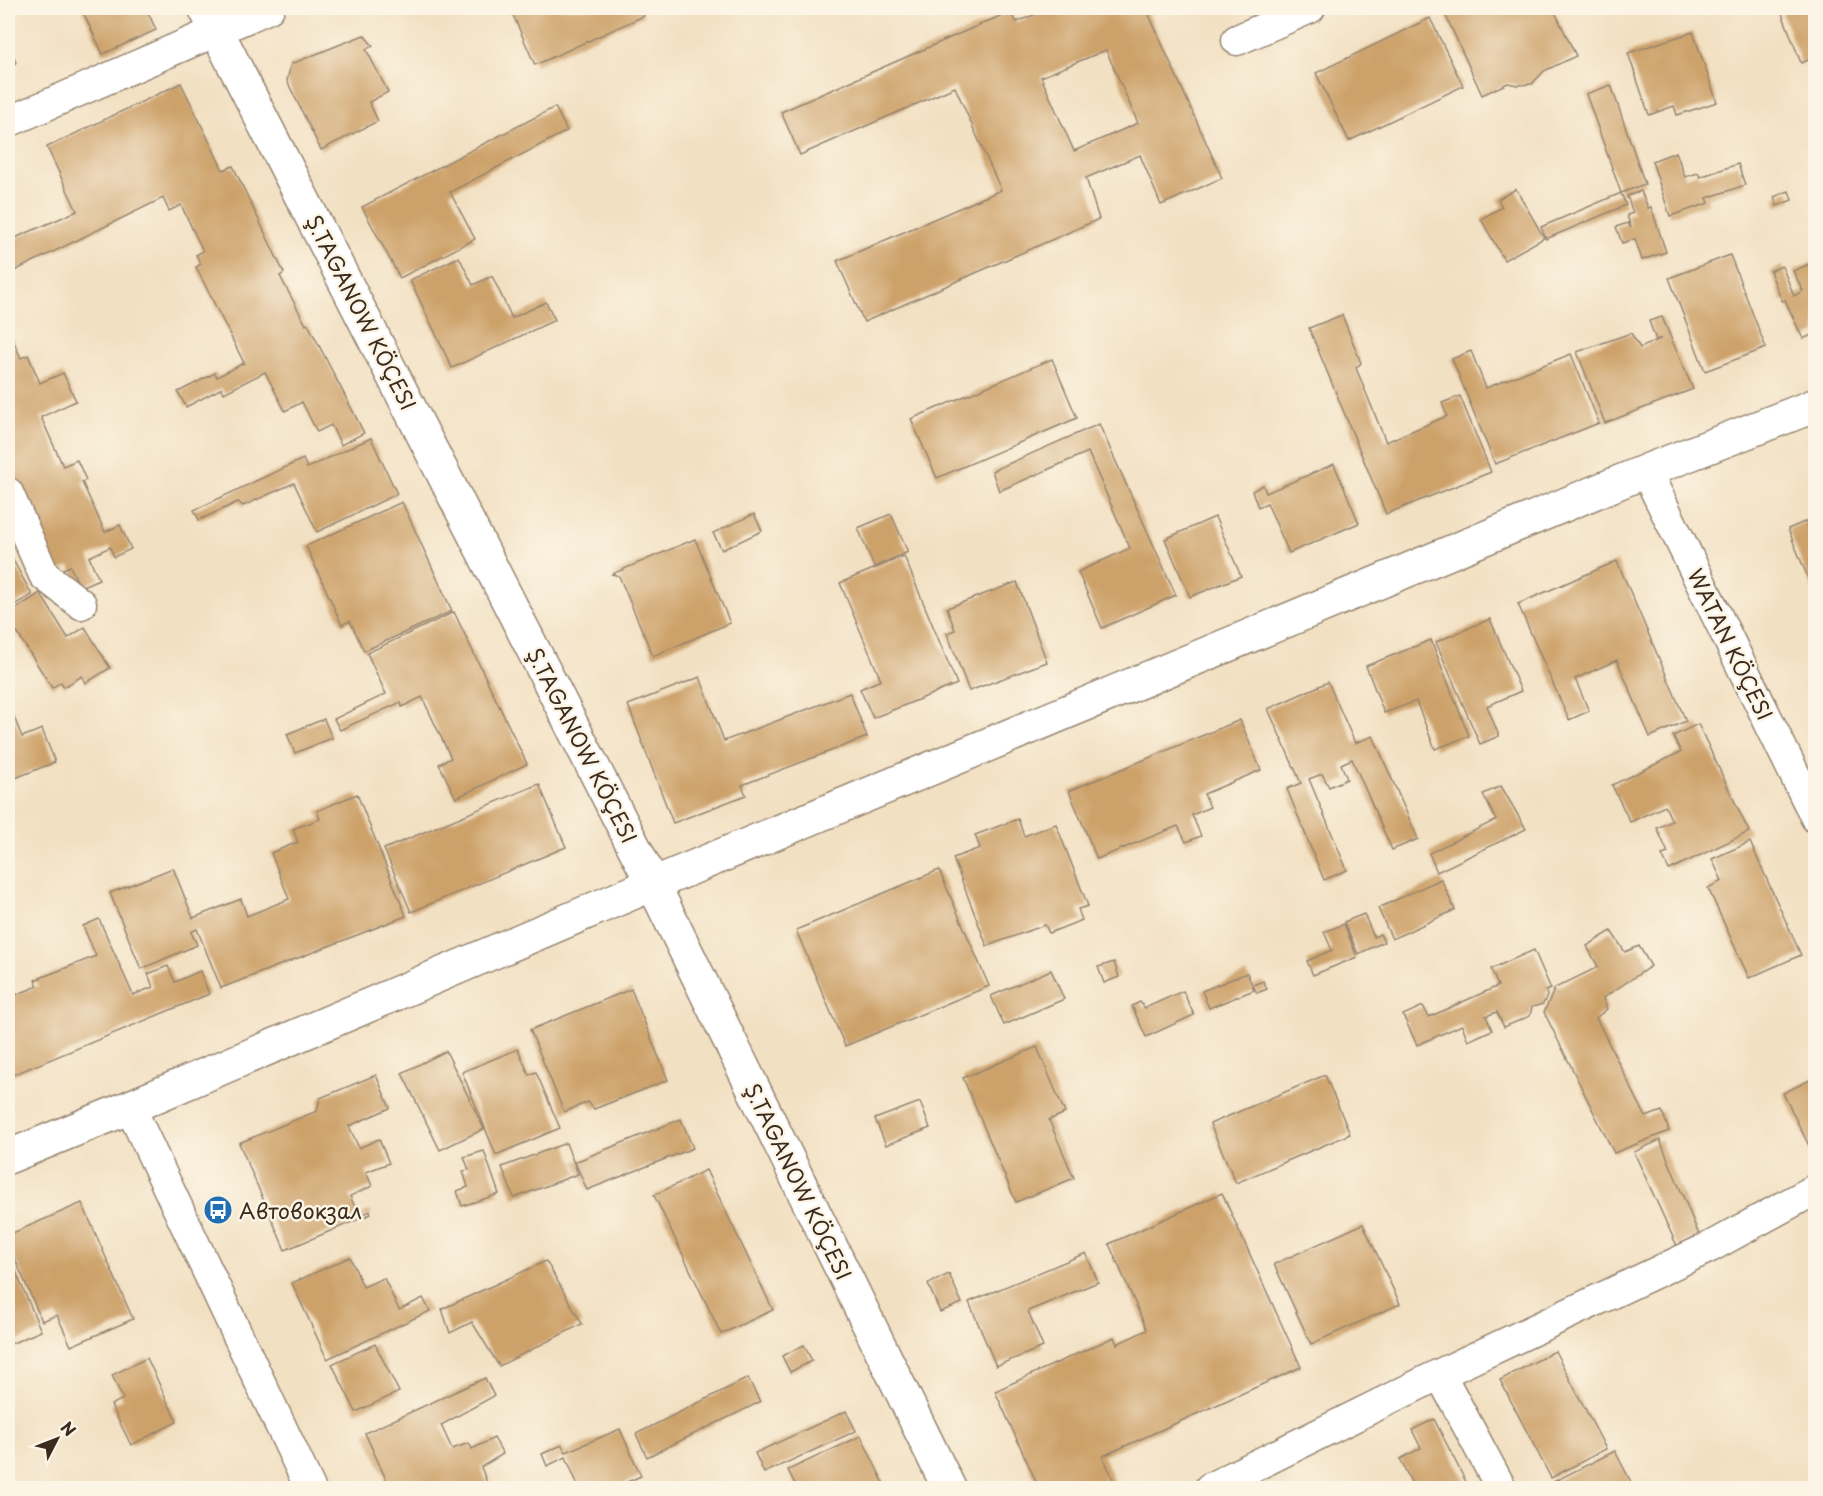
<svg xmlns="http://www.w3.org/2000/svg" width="1823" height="1496" font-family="'Playpen Sans',sans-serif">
  <rect width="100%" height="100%" fill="#fcf5e5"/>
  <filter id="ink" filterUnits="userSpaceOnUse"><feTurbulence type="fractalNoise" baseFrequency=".0167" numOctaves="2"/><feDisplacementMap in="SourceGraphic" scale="12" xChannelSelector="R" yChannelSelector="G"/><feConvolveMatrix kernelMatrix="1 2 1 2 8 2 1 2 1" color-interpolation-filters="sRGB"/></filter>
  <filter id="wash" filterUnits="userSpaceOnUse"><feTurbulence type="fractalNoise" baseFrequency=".008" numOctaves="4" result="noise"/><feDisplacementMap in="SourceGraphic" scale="24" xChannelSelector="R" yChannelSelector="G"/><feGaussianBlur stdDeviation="1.35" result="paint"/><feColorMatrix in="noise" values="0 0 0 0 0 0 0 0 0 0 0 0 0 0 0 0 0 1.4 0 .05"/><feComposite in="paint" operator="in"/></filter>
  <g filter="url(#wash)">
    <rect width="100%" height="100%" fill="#f2e0c2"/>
    <g id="blocks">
      <g fill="#cda26b" fill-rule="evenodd">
        <path d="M81,8H146L156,30L103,54Z"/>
        <path d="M510,8H640L644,16L535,65Z"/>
        <path d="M1050,8H1146L1222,178L1161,205L1140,155L1086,178L1099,219L864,322L837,261L1001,190L955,87L800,155L781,112L1009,12L1017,22ZM1106,50L1138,123L1074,151L1041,77Z"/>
        <path d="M1459,8H1553L1576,56L1544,71L1532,84L1517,85L1508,83L1482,95L1445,14Z"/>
        <path d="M1780,8H1816V57L1801,63Z"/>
        <path d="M1430,18L1463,86L1349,141L1316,73Z"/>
        <path d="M1693,32L1717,102L1677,115L1674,106L1649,115L1628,53Z"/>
        <path d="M364,35L373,46L366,49L388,92L369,102L378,121L321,150L287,81L291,64Z"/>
        <path d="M8,43L16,63L8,67Z"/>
        <path d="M181,83L223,170L233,166L284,273L280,276L306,325L308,324L364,433L341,445L331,425L317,432L302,402L285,411L265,372L224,393L222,388L186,407L178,392L215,373L217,377L244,363L196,267L201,264L196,255L203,251L181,205L169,211L163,198L8,274V241L77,211L47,147Z"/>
        <path d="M1611,85L1645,184L1621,193L1586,94Z"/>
        <path d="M555,107L567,131L450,192L475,239L400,278L362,207Z"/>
        <path d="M1676,152L1685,177L1698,173L1700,177L1738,164L1745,185L1707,198L1709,203L1670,216L1652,161Z"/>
        <path d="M1516,189L1544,238L1504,260L1481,219L1502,207L1498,199Z"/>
        <path d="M1641,191L1648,208L1651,207L1666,252L1642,260L1635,239L1622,243L1616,227L1628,223L1631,228L1627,215L1633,213L1627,196Z"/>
        <path d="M1789,191L1792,200L1777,206L1774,197Z"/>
        <path d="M1621,193L1626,205L1546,239L1541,227Z"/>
        <path d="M1730,255L1766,348L1705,371L1669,278Z"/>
        <path d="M459,257L473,285L492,276L512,318L546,302L555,320L452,368L410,280Z"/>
        <path d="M1816,261V333L1803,339L1785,300L1782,301L1770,271L1782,266L1794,296L1803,291L1793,271Z"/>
        <path d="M1342,315L1361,363L1356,368L1386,442L1447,416L1442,403L1460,396L1491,472L1386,514L1309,328Z"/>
        <path d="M1662,317L1693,389L1605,423L1577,352L1631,333L1640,348L1662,338L1656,340L1649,321Z"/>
        <path d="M8,329L21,358L28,355L40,383L63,373L76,401L41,417L63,466L77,460L86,480L82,482L105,532L120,525L131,549L114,557L110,547L89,557L99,579L80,587L70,566L56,572L8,466Z"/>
        <path d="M1471,351L1486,388L1571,354L1599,423L1495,464L1452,359Z"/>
        <path d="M1052,359L1077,418L937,478L911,419Z"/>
        <path d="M1099,424L1176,595L1102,628L1078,572L1130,548L1088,452L999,491L992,471Z"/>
        <path d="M371,438L397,494L317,532L294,483L243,506L238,502L199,520L194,510L303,459L307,468Z"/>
        <path d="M1334,464L1359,523L1289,553L1267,503L1258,507L1252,491L1263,485L1266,493Z"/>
        <path d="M402,502L452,611L364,651L350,621L342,625L306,546Z"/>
        <path d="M754,514L762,531L722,550L713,533Z"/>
        <path d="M891,514L908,552L874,567L858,528Z"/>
        <path d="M1215,517L1241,576L1190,597L1165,539Z"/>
        <path d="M1816,517V589L1813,590L1788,529Z"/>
        <path d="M695,539L730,623L653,656L619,576L612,574Z"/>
        <path d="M8,551L32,595L14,605L8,594Z"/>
        <path d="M904,556L957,684L873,718L860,689L881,680L840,583Z"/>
        <path d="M1617,561L1686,721L1650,737L1617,660L1575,679L1589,711L1569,720L1518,604Z"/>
        <path d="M1017,582L1047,662L969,691L947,633L955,630L947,608Z"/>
        <path d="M40,593L68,638L85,627L110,668L86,683L82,676L64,687L61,682L52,688L11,623L8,624V614Z"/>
        <path d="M454,612L527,764L456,798L439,764L451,758L422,697L402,707L401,702L340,730L334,719L386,694L367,653Z"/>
        <path d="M1490,619L1521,691L1487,706L1499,736L1480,744L1436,642Z"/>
        <path d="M1431,640L1469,736L1435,749L1416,701L1384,713L1366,666Z"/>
        <path d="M700,677L724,741L850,693L867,737L742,785L746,795L673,823L628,705Z"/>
        <path d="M1328,682L1355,743L1373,736L1418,839L1392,850L1352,759L1341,764L1347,779L1329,787L1322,774L1309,779L1347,870L1324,880L1287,789L1301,783L1268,709Z"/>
        <path d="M8,707H10L22,737L42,729L55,762L8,781Z"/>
        <path d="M324,719L332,738L295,753L287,734Z"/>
        <path d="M1240,720L1261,770L1204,794L1210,807L1192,815L1201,836L1186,842L1178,826L1097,859L1069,791Z"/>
        <path d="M1698,724L1749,832L1669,870L1662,855L1668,853L1657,828L1672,821L1665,806L1630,822L1612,785L1681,752L1673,736Z"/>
        <path d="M539,784L566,847L411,912L384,849Z"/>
        <path d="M1501,786L1526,829L1437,872L1429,853L1496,820L1483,794Z"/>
        <path d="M357,794L406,916L221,988L197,929L191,932L197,945L141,969L110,893L173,868L193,918L241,899L247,916L289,899L271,853L298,842L293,829L320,819L317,811Z"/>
        <path d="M1018,819L1024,836L1056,824L1088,906L1078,909L1082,920L1049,933L1045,925L987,946L953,858L980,848L975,835Z"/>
        <path d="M1750,842L1801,955L1749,978L1708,888L1722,881L1712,859Z"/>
        <path d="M939,870L989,986L845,1046L796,930Z"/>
        <path d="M1441,879L1455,910L1392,939L1378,908Z"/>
        <path d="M1364,914L1374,937L1380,934L1384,942L1358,954L1344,922Z"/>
        <path d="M99,919L133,995L153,987L148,974L168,966L175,982L200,971L209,994L8,1077V998L38,986L35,980L96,956L83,926Z"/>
        <path d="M1344,924L1357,957L1313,975L1307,961L1332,950L1324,932Z"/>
        <path d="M1611,931L1625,952L1639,946L1651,966L1603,998L1607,1009L1596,1018L1646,1117L1662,1111L1669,1131L1614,1153L1544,1012L1555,988L1598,967L1587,946Z"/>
        <path d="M1534,950L1551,989L1546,991L1547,996L1543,1004L1532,1007L1530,1016L1504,1027L1497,1012L1486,1016L1492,1030L1468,1041L1462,1025L1417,1045L1403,1015L1423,1006L1429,1017L1498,986L1491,969Z"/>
        <path d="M1114,962L1119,977L1104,983L1098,967Z"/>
        <path d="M1051,970L1064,999L1004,1025L991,996Z"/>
        <path d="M1247,973L1254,990L1209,1008L1202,991Z"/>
        <path d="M1263,981L1267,989L1257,993L1253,985Z"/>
        <path d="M631,989L668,1080L594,1109L588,1102L564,1112L530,1030Z"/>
        <path d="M1183,991L1194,1015L1146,1037L1132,1006L1140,1002L1145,1008Z"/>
        <path d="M1037,1047L1065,1113L1049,1120L1074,1178L1016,1202L963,1078Z"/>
        <path d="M518,1049L529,1075L536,1072L560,1128L496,1155L462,1072Z"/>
        <path d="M446,1051L484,1129L440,1150L402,1073Z"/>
        <path d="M376,1075L390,1108L349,1126L359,1148L379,1139L389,1163L366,1172L372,1186L350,1196L359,1216L370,1211L371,1214L285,1250L239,1143L317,1111L320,1098Z"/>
        <path d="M1325,1075L1350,1134L1236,1183L1210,1124Z"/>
        <path d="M1816,1077V1160L1783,1093Z"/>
        <path d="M920,1102L930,1128L886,1145L875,1119Z"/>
        <path d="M681,1119L693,1148L587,1190L575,1162Z"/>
        <path d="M1660,1140L1699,1235L1677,1246L1634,1152Z"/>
        <path d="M566,1143L578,1174L514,1198L502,1167Z"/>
        <path d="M484,1151L499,1194L462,1206L457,1191L468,1187L463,1171L469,1170L464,1157Z"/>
        <path d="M706,1170L773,1310L721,1334L654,1195Z"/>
        <path d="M1222,1193L1301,1367L1103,1456L1117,1488H1039L995,1391L1114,1337L1117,1344L1147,1330L1109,1244Z"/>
        <path d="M82,1203L133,1319L71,1346L57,1315L42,1321L8,1243V1235Z"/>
        <path d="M1363,1224L1400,1304L1311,1344L1274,1264Z"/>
        <path d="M8,1253L41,1331L8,1345Z"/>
        <path d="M1086,1253L1098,1282L1028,1311L1043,1347L996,1366L969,1302Z"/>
        <path d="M350,1257L363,1287L384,1278L399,1310L423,1298L430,1311L327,1359L292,1283Z"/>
        <path d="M546,1261L582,1324L499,1366L472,1322L450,1333L442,1309Z"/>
        <path d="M949,1274L962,1303L940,1312L928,1284Z"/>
        <path d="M375,1344L399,1392L356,1412L332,1364Z"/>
        <path d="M804,1345L812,1361L790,1372L782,1356Z"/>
        <path d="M1555,1351L1606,1449L1551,1478L1500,1380Z"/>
        <path d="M147,1358L177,1422L131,1445L111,1405L123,1399L112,1375Z"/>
        <path d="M485,1378L494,1396L441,1425L452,1449L469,1443L472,1449L494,1438L503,1454L481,1467L489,1488H390L365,1433Z"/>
        <path d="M748,1378L760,1402L647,1457L636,1434Z"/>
        <path d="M846,1411L856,1431L764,1473L755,1453Z"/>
        <path d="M1434,1419L1469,1488H1414L1400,1459L1421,1448L1412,1430Z"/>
        <path d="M620,1429L641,1476L613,1488H579L566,1457L547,1466L542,1454L562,1445L566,1452Z"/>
        <path d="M861,1436L886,1488H797L788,1470Z"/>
        <path d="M1615,1451L1634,1488H1557L1553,1482Z"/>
      </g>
    </g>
  </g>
  <g filter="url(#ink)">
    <use href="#blocks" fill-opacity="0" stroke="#968570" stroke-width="1.5"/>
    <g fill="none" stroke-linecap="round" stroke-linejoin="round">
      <g stroke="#968570" stroke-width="33">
        <g id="minor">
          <path d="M1237,40L1310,8"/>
          <path d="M8,122L269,8"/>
          <path d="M1646,471L1816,818"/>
          <path d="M8,493L44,575L81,604"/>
          <path d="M130,1107L310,1488"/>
          <path d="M1440,1374L1501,1488"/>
          <path d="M1210,1488L1440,1374L1710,1247L1816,1189"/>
        </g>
      </g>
      <g stroke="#968570" stroke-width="36">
        <path id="tertiary" d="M205,8L653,884L949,1488"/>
      </g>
      <g stroke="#968570" stroke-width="36">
        <path id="secondary" d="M8,1157L130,1107L653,884L1646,471L1816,405"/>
      </g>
      <use href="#minor" stroke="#fff" stroke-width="30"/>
      <use href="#tertiary" stroke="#fff" stroke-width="33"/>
      <use href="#secondary" stroke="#fff" stroke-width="33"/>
    </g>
  </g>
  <defs>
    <g id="bus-disc" transform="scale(1.5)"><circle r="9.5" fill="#1f6fb2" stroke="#fcf5e5"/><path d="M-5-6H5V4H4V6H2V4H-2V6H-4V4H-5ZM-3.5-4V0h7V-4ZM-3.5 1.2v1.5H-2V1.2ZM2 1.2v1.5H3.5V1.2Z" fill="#fff"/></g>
  </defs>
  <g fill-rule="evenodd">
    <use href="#bus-disc" x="218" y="1210"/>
  </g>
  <g text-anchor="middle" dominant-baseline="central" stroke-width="5" stroke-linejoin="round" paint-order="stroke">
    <g font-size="21" fill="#3b2a1e" stroke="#fcf5e5">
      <text transform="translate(362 312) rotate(63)">Ş.TAGANOW KÖÇESI</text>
      <text transform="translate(1731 644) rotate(64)">WATAN KÖÇESI</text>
      <text transform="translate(583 745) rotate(63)">Ş.TAGANOW KÖÇESI</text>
      <text transform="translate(799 1181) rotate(64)">Ş.TAGANOW KÖÇESI</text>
    </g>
    <g font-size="21" fill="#3b2a1e" stroke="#fcf5e5" text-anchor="start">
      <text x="239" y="1210">Автовокзал</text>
    </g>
  </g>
  <rect width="1823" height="1496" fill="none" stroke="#fcf5e5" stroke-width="30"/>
  <g transform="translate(57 1439) rotate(48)" stroke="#fcf5e5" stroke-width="4.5" paint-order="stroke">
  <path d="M0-4.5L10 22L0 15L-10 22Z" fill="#3b2a1e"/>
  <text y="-9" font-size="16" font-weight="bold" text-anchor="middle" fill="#3b2a1e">N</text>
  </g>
</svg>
